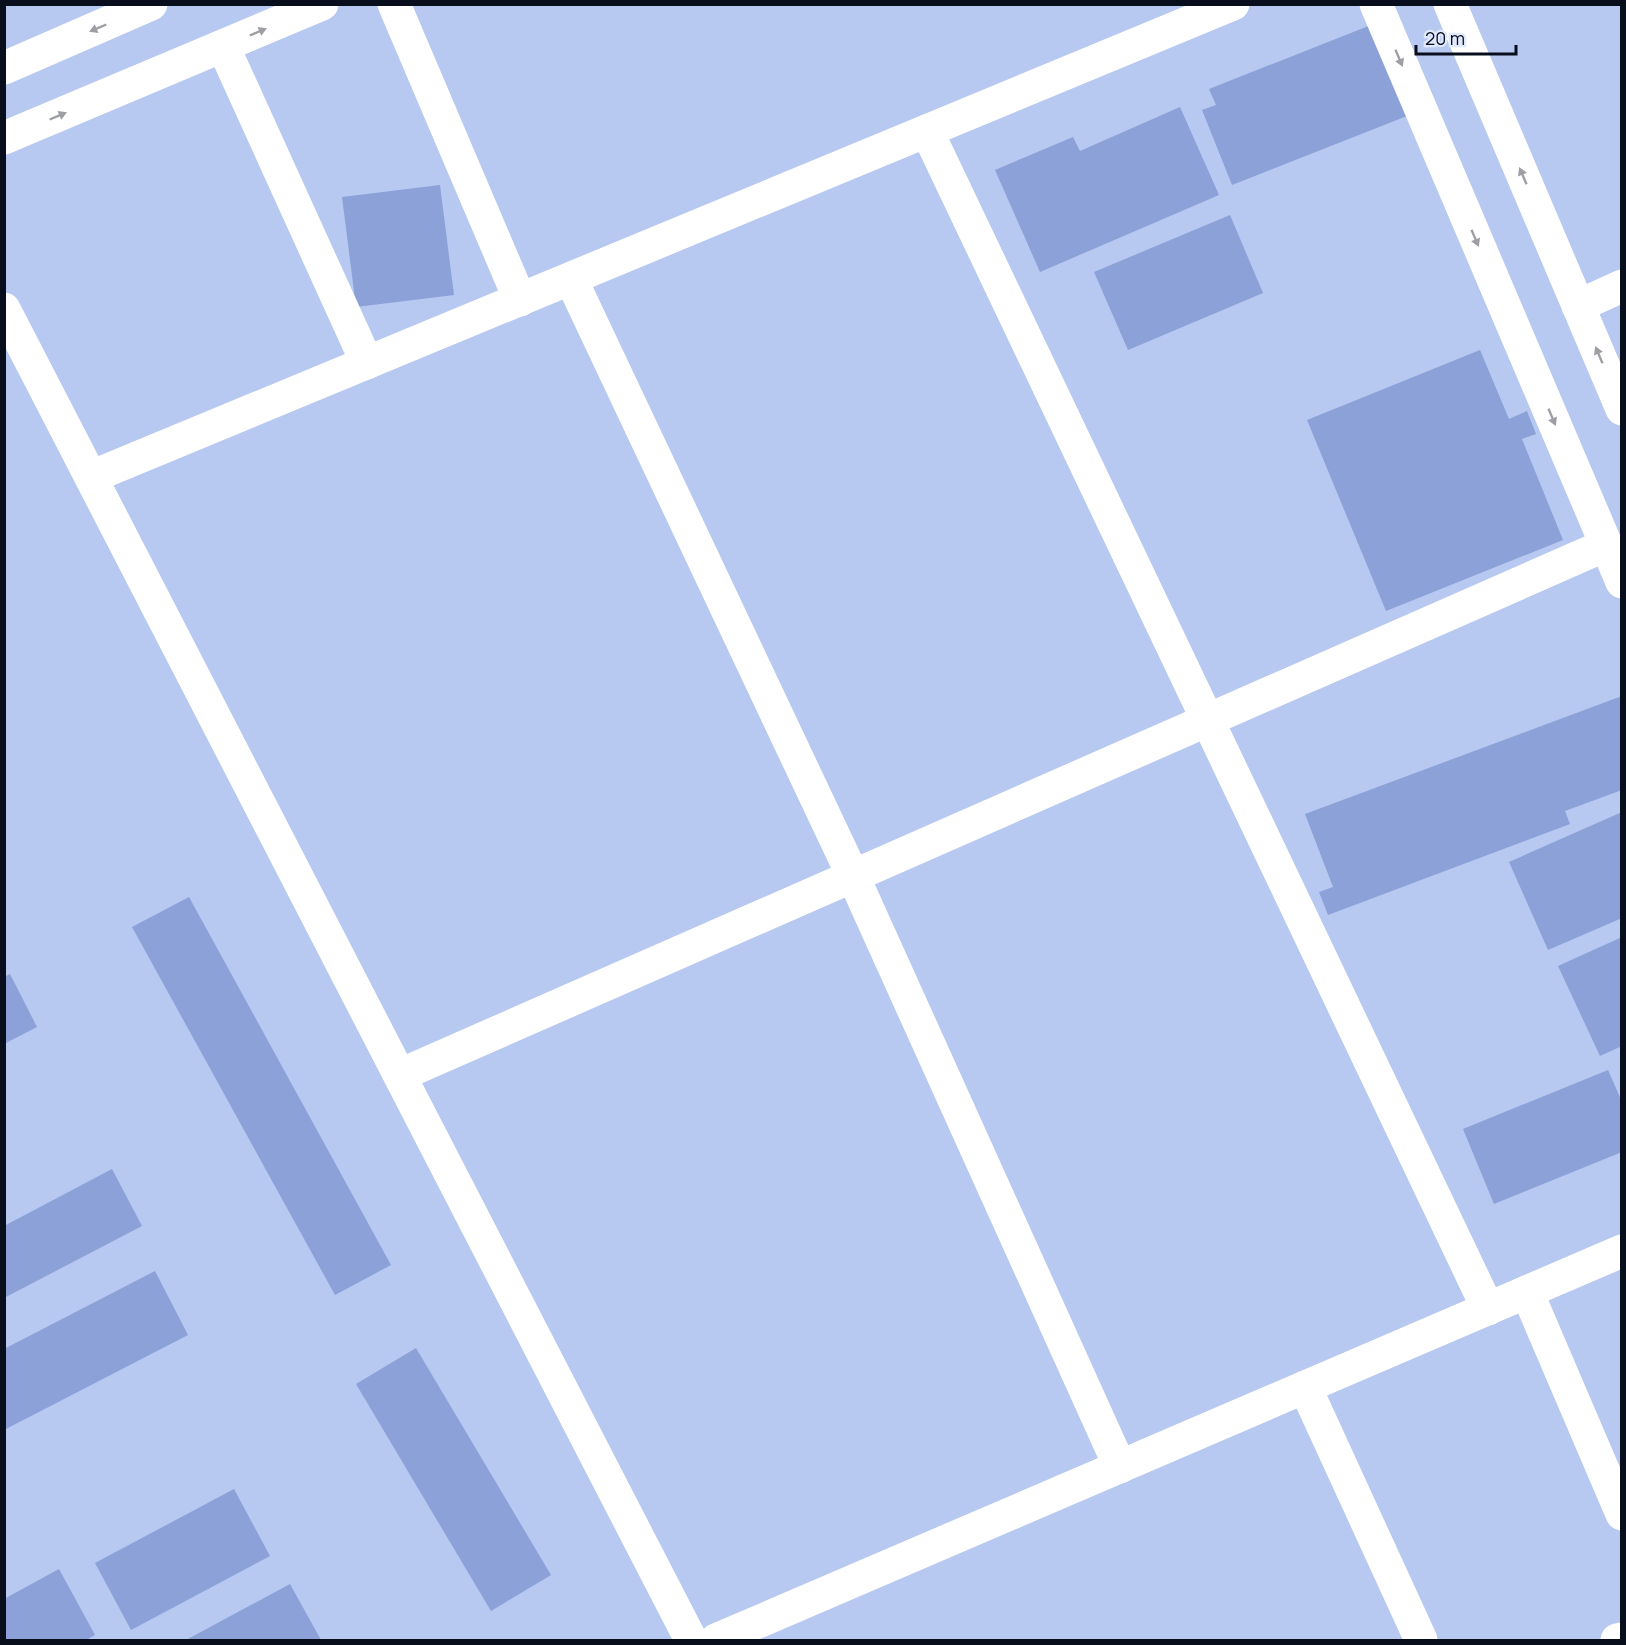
<svg xmlns="http://www.w3.org/2000/svg" width="1626" height="1645" font-family="Manrope,sans-serif">
  <rect width="100%" height="100%" fill="#b7c8f1"/>
  <g fill="#8ba1d7">
    <path d="M1371,25L1407,116L1232,185L1202,110L1216,105L1209,89Z"/>
    <path d="M1180,107L1219,195L1040,272L995,170L1073,137L1080,151Z"/>
    <path d="M440,185L454,295L356,307L342,197Z"/>
    <path d="M1230,215L1263,293L1128,350L1094,272Z"/>
    <path d="M1480,350L1509,419L1527,411L1536,434L1522,439L1563,540L1386,611L1307,420Z"/>
    <path d="M1622,696V790L1565,811L1570,824L1328,915L1319,892L1333,887L1305,814Z"/>
    <path d="M1622,812V918L1548,950L1509,862Z"/>
    <path d="M189,897L391,1265L335,1295L132,927Z"/>
    <path d="M1622,937V1046L1600,1056L1558,966Z"/>
    <path d="M10,974L37,1027L4,1044V977Z"/>
    <path d="M1608,1070L1622,1102V1152L1494,1204L1463,1129Z"/>
    <path d="M112,1169L142,1226L4,1298V1226Z"/>
    <path d="M155,1271L188,1335L4,1430V1349Z"/>
    <path d="M416,1348L551,1575L491,1611L356,1384Z"/>
    <path d="M234,1489L270,1556L131,1630L95,1563Z"/>
    <path d="M59,1569L95,1635L86,1640H4V1599Z"/>
    <path d="M290,1584L321,1640H186Z"/>
  </g>
  <g fill="none" stroke-linecap="round" stroke-linejoin="round">
    <g stroke="#fff" stroke-width="33">
      <path d="M394,4L520,300"/>
      <path d="M1376,4L1622,582"/>
      <path d="M1450,4L1622,409"/>
      <path d="M223,46L367,363"/>
      <path d="M4,68L151,4"/>
      <path d="M927,131L1488,1309"/>
      <path d="M4,138L322,4"/>
      <path d="M571,279L853,876L1120,1467"/>
      <path d="M1578,306L1622,286"/>
      <path d="M4,309L691,1640"/>
      <path d="M91,477L1233,4"/>
      <path d="M400,1075L1606,545"/>
      <path d="M1527,1292L1622,1514"/>
      <path d="M1305,1387L1421,1640"/>
      <path d="M716,1640L1622,1251"/>
      <path d="M1617,1640L1622,1639"/>
    </g>
  </g>
  <defs><path id="oneway-solid" d="M-6-.8H1V-3.2L6.5 0L1 3.2V.8H-6Z" transform="scale(1.5)"/></defs>
  <g fill="#9d9fa4">
    <use href="#oneway-solid" transform="translate(98 28) rotate(157)"/>
    <use href="#oneway-solid" transform="translate(258 32) rotate(-23)"/>
    <use href="#oneway-solid" transform="translate(1399 58) rotate(67)"/>
    <use href="#oneway-solid" transform="translate(58 116) rotate(-23)"/>
    <use href="#oneway-solid" transform="translate(1523 176) rotate(-113)"/>
    <use href="#oneway-solid" transform="translate(1475 238) rotate(67)"/>
    <use href="#oneway-solid" transform="translate(1599 355) rotate(-113)"/>
    <use href="#oneway-solid" transform="translate(1552 417) rotate(67)"/>
  </g>
  <rect width="1626" height="1645" fill="none" stroke="#090e1c" stroke-width="12"/>
  <path d="M1416 45v9h100v-9" fill="none" stroke="#090e1c" stroke-width="3"/>
  <text x="1425" y="45" font-size="18" fill="#090e1c" stroke="#e0e9fe" stroke-width="4.5" paint-order="stroke">20 m</text>
</svg>
